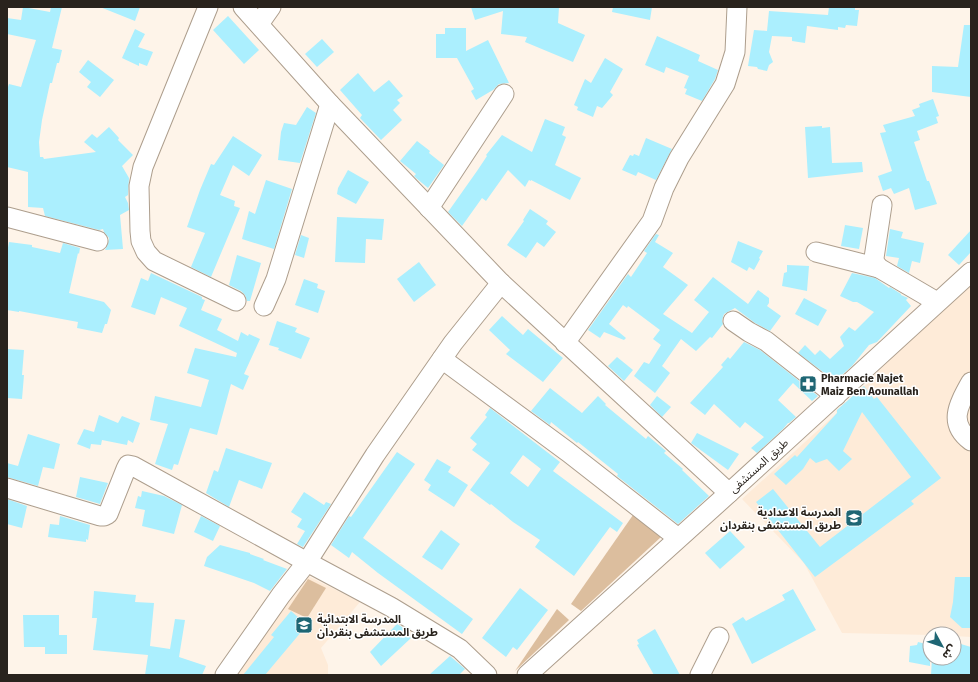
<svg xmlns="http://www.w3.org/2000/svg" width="978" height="682" font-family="'Fira Sans','Noto Sans Arabic',sans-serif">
  <rect width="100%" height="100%" fill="#fef4e9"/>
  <g fill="#feebd8">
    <path d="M971,283V637L954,636V634L930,635L842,633L804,563L742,499L837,413L836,411L874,378L873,376Z"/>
    <path d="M304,574L360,602L321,648L328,665V675H231Z"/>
  </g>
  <g fill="#dcbe9e">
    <path d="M633,515L661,537L581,611L571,604Z"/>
    <path d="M308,579L326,588L307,618L288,609Z"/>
    <path d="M557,609L569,620L515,671Z"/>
  </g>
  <g fill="#abeffe" fill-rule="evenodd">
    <path d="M23,7L50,12L51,7H62L52,48L62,50L59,63H57L52,83H50L42,120L39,142L40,157H43L44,159L96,152L84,142L92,134L97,138L109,127L119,138L118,140L133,155L122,166L129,178L128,195L125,197L128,203L129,210L120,215L123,249L105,250L108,244L109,238L104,232L103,229L99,230L45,216L43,208L28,207V172L7,167V90L9,84L21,87L36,40L7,34V18L21,20Z"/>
    <path d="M100,7H140L135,21Z"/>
    <path d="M471,7H559L558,23L585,35L573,62L525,42L527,37L501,34L503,11L475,20Z"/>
    <path d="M613,7H652L650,20L612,12Z"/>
    <path d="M829,7H855V10H859L857,26L846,25L845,28L838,27V30L807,26L805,43L792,41V37L772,36L769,52L773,62L769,65L767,71L758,69L757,67L748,66L754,30L767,31L769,11L828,15Z"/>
    <path d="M228,16L259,50L244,64L213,30Z"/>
    <path d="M964,25H971V97L932,92V66L958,67Z"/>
    <path d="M445,28H466V51L488,40L509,83L499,84L493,90L476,100L471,91L474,89L457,58H436V34H445Z"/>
    <path d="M135,29L145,34L138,47L153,52L147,66L139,63V66L122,58Z"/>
    <path d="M657,36L700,55L698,61L718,70L715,79L702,101L685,94L687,89L684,88L689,76L666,67L664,73L645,65Z"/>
    <path d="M322,39L334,52L317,67L305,54Z"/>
    <path d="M605,58L623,69L610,92L613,95L602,108L597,106L593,117L577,110L578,107L574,105L585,79L591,83Z"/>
    <path d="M88,60L114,80L100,97L87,87L91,82L79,72Z"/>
    <path d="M358,73L374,92L389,80L403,96L397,100L400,103L393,110L402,120L381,140L360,118L362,115L340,90Z"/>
    <path d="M933,99L939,116L936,117L938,123L917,131L920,140L914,142L927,181H929L937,204L915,210L909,188L894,194L891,188L883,191L878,176L892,171L880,133L886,132L883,125L915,116L912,110L920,107L919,104Z"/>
    <path d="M307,107L316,113L300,163L278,160L281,132L284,123L296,125Z"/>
    <path d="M545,119L565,127L562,135L566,137L555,165L581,178L570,200L531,180V181L529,180L525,187L508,170L486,201L482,198L462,226L448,212L477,171L487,156L486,155L502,135L532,152Z"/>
    <path d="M822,126V128L830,127L832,163L862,162L863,172L808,178L805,127Z"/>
    <path d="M233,136L262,155L249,176L233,165L220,195L235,201L234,206L240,208L211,277L191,267L205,233L187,227L200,190L211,164L214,165Z"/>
    <path d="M646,138L672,149L656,180L638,172L636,176L622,170L630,155L633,156L634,154L639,156Z"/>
    <path d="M417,141L430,151L429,153L444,165L428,188L416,178L414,176L416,174L400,161Z"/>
    <path d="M348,170L369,182L356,204L337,194L338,188Z"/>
    <path d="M266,180L292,189L274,249L242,239L249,211L255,214Z"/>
    <path d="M530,209L548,221L546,224L556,232L544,247L537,242L526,258L507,245L524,221L523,220Z"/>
    <path d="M337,217L384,219L382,240L366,239L365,263L335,262Z"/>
    <path d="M845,225L863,228L859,249L841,246Z"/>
    <path d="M890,229L903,232L901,238L924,243L920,263L912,261L909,273L897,266L899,258L886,256Z"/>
    <path d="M971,230V252L959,265L948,255Z"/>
    <path d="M656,234L659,235L655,242L673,253L663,267L688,285L663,314L692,333L709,312L694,300L713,277L748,304L758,290L769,298V303L767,306L781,316L770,331L755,323L735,308L724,314L722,320L723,324L712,338L710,337L696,351L681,339L662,366L670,373L655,393L634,376L644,362L649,364L661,345L653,339L660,330L628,306L627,308L623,305L609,324L626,338L624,340L604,332L600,338L588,330L628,274L631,277L647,253L644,251Z"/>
    <path d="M301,235L309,238L304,258L295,255Z"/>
    <path d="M738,241L763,251L759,258L760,259L754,270L749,267L747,271L731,262Z"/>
    <path d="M9,242L32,245V247L60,253L63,243L80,248L79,254L78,253L69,293L104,302L111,310L107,324H105L102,333L77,328L78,322L19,311V312L7,310V253Z"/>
    <path d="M237,255L261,263L250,301H247L245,295L241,291L229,285Z"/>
    <path d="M419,262L436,285L414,302L397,279Z"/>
    <path d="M787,265L809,266L807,291L782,286L784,273L787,272Z"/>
    <path d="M151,273L202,297V299L205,300L201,310L222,319L217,330L238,341L241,332L248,336L249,334L260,339L244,374L249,376L243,390L231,384L217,435L190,428L178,465L174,464L172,470L155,464L168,424L150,420L155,396L201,407L209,380L187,373L195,348L236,357L237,353L179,326L187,308L161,297L155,315L131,307L141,278L148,281Z"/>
    <path d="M852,273L875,278L889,288L890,287L901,294V295L908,298L906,300L911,306L877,342L869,345L852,366L835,381L798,353L805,345L815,355L820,350L830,359L844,346L840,337L849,327L855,331L874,312L857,302H853L840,296Z"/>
    <path d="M304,279L318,284L317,288L325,291L318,313L295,305Z"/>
    <path d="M804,298L827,310L818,326L795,314Z"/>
    <path d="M502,316L523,335L528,329L563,358L543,382L506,354L510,350L489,330Z"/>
    <path d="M277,321L297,328L295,332L310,338L301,359L278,350L279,348L269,345Z"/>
    <path d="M744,342L760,350L818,396L812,401L793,383L778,400L796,417L789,423H788L783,429L757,453L751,448L764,437L745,422L740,428L714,404L705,415L690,403L723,367L721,365L728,357L730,359Z"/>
    <path d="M7,349L24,350L22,375H24L22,399L7,398Z"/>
    <path d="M617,357L633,370L624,381L608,366Z"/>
    <path d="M864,386L874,399L877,397L941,478L911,501L914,504L815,577L756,502L773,489L820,547L911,477L862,412L843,451L852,459L839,471L827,459L816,463L810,458L803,469L786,485L774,474L795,455L797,457L837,413V410Z"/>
    <path d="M550,388L582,413L598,396L606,404L605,405L646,439L648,436L666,451L664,453L683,469L682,470L709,496L678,524L617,476L618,474L578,442L577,443L551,422L550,425L531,411Z"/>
    <path d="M657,396L671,407L662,417L650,405Z"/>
    <path d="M490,408L560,462L553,471L623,523L617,532L610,527L574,576L535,547L540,540L513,522L491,504L490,505L470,490L490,463L472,450L477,444L470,438L487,417L485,415ZM523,455L541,469L528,487L510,473Z"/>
    <path d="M99,415L118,423L122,416L140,423L133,443L128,440L127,445L102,440L101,445L91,444L90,449L77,444L84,429L94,432Z"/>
    <path d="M697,433L739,454L728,470L691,443Z"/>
    <path d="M28,434L60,444L54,469L43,467L38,486L7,477V463L18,466Z"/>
    <path d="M226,448L272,463L262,489L239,480L229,507L206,493L214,470L218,472Z"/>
    <path d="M397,452L415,464L363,538L473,619L462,634L378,573L352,552L349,558L331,545L349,516L351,517Z"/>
    <path d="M437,459L451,467L448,472L468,485L454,507L428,490L431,485L424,480Z"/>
    <path d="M80,477L108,483L100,504L76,497Z"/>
    <path d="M142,491L164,496L182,505L174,534L142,526L145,510L135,508L138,496L141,497Z"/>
    <path d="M304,492L324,505L326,502L331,504L303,547L297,544L305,531L297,527L302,519L291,512Z"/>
    <path d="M7,499L27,506L22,528L7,524Z"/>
    <path d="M60,516L90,525L88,540L86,539V542L48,537L50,524L59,525Z"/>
    <path d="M201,516L220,526L213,541L194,532Z"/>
    <path d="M441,530L460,544L442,570L422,557Z"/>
    <path d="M730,531L745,547L720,569L705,553Z"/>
    <path d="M220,545L250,553V554L264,559L263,560L287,569L270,591L254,583L204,566L207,557Z"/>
    <path d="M955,577H971V628H962L950,617L953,602Z"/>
    <path d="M520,588L548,610L517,650L513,647L506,657L482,638Z"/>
    <path d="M793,589L816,630L752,664L732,624L743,617L746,621L785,600L782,595Z"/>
    <path d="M94,591L136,595L135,602L154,603L150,646L170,649L175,619L185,620L179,657L206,666L202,675H145L148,655L93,650L97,618H92Z"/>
    <path d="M291,611L307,625L265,675H243L274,637L271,635Z"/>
    <path d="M23,615H59V635H67V654H45V647H24Z"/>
    <path d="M397,624L402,627L411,638L381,666L370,652Z"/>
    <path d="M655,629L680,675H654L637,645L639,644L637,640Z"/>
    <path d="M918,642L930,645V666L909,662L910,646L917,645Z"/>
    <path d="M954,642L971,647V675H931L932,658H954Z"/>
    <path d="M450,656L465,669L459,675H429Z"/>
  </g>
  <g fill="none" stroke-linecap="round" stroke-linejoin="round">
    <g stroke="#ad9e8d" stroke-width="21">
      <g id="minor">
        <path d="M208,7L143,167L139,186L140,231L141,241L146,252L154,261L236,301"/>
        <path d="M243,7L330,104L501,283L729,493"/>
        <path d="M259,24L271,7"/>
        <path d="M882,205L874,258L875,263L879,268L937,302"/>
        <path d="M429,208L504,94"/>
        <path d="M7,217L98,241"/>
        <path d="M816,252L879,268"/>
        <path d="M264,306L276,279L330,104"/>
        <path d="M733,321L749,332L766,341L836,396"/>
        <path d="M565,343L652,221L664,188L679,158L725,84L735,52L737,7"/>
        <path d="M442,359L568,452L678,538"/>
        <path d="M971,382C959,404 947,423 971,441"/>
        <path d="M7,488L100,516H104L108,514L126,469L128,465L133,466L307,562L391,607L460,649L487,675"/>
        <path d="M225,675L281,595L307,562L375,455L453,343L501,283"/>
        <path d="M527,675L729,493L971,272"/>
        <path d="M700,675L719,637"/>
      </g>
    </g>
    <use href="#minor" stroke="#fff" stroke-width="19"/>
  </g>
  <defs>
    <g id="pharmacy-square" transform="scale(0.9)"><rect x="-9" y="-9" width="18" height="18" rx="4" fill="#1e6674" stroke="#fff"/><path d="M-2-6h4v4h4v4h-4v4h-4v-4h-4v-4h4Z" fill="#fff"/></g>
    <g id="school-square" transform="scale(0.9)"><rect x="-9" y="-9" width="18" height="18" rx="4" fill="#1e6674" stroke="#fff"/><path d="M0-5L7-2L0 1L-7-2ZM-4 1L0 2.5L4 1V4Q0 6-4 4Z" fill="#fff"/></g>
  </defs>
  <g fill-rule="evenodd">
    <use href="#pharmacy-square" x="808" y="384"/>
    <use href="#school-square" x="854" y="518"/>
    <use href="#school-square" x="304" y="625"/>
  </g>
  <g text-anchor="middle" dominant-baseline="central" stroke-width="3" stroke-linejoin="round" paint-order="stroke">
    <g font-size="11" font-weight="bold" fill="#29231d" stroke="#fff" text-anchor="start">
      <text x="821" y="378">Pharmacie Najet<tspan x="821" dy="13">Maiz Ben Aounallah</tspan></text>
      <text x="841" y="512" text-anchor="end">المدرسة الاعدادية<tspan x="841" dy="13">طريق المستشفى بنقردان</tspan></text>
      <text x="317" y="619">المدرسة الابتدائية<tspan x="317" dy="13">طريق المستشفى بنقردان</tspan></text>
    </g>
    <g font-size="11" fill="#29231d" stroke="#fff">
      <text transform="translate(759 466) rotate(-42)">طريق المستشفى</text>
    </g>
  </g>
  <rect width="978" height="682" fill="none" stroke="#29231d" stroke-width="16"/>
  <g transform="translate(942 646) rotate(130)"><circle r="19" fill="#ffffff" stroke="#a9a7a5"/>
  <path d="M0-3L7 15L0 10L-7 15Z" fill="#1e6674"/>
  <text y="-6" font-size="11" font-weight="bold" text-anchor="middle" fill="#29231d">ش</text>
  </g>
</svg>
